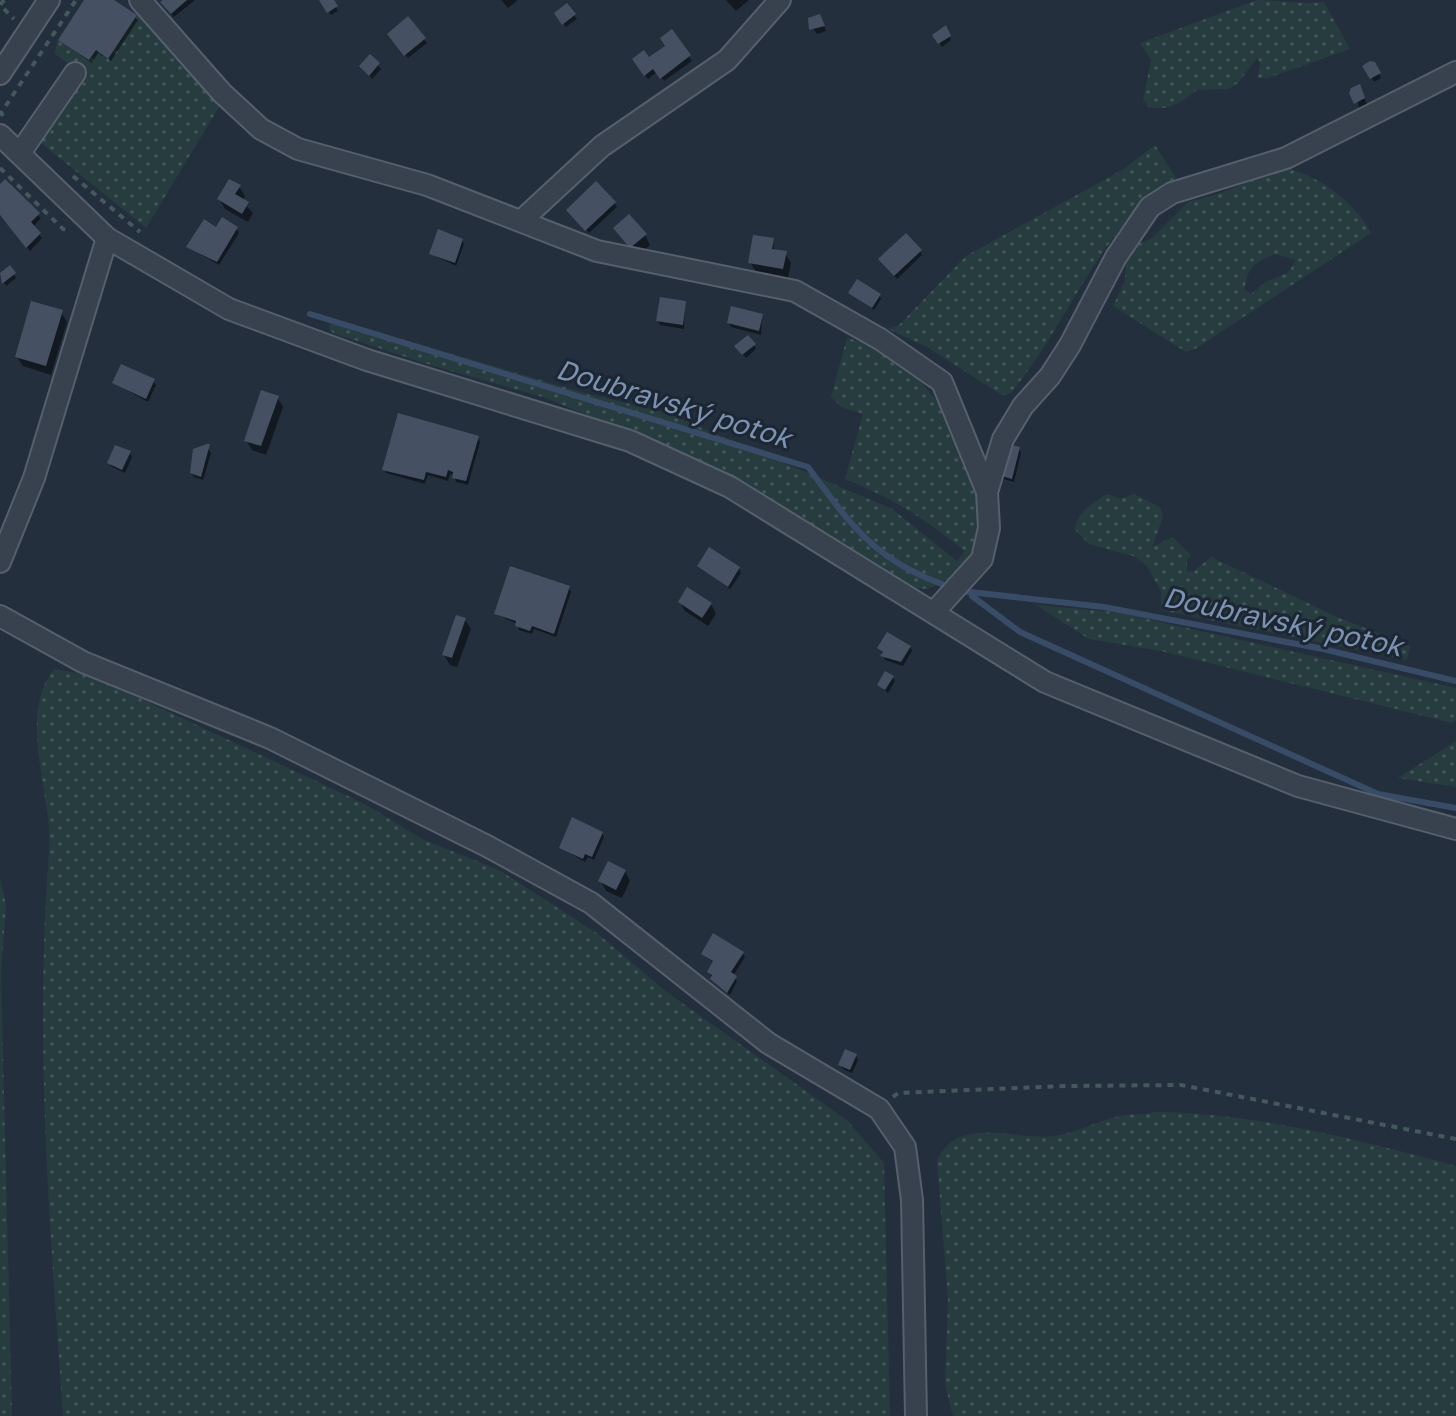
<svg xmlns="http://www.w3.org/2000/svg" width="1456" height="1416" font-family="'Golos Text',sans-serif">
  <defs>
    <pattern id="grass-dots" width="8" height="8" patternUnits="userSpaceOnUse" patternTransform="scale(2)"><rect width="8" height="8" fill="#263c3f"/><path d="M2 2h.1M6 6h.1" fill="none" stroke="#435659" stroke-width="1.8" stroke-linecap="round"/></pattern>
  </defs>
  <rect width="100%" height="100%" fill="#242f3e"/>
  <g fill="url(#grass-dots)" fill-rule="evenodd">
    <path d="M1257,0C1280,0 1302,5 1324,2L1350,49L1268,78H1258L1260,62L1257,58L1238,83L1228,89L1197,90C1182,102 1168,112 1148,107L1143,100L1151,60L1140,43Z"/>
    <path d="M143,12L222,102L146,228L40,142L84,75L54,53L58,40L89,60L96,50L108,58L137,15Z"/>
    <path d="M1155,145L1176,178C1098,227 1068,326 1010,394L1002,395L927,347L888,329L899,325L966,256L1124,169Z"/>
    <path d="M1282,168C1314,171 1357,204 1371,233L1195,349L1186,352L1113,306L1125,281L1126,261L1138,244L1152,238L1188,202L1218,194ZM1275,254L1296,260L1288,273L1265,282L1251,294L1245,289C1247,267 1255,262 1275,254Z"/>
    <path d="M331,318L581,392L667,413L892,509L957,561L965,551C923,518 895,499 845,479L863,414L841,407L831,397L847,338L874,345L916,375L952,421L983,488L979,546L954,576L928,589L912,588L721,471L546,398L424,363L333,333L329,329Z"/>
    <path d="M1107,494L1120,499L1134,494L1160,507L1163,517L1152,547L1173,537L1191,555L1187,560V572L1194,571L1211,557L1337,617L1410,646L1407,660L1161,610V591L1147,566L1133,556L1089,544L1075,530C1076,512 1093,503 1107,494Z"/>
    <path d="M1036,605L1115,612L1456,688V721L1452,723L1161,651L1089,639Z"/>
    <path d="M54,669L90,675L365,804L422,839L499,870L598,934L668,993L848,1121L884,1163L890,1416H63C50,1228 34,1040 49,852C54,798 16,717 54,669Z"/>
    <path d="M1456,741V787L1398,778Z"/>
    <path d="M0,877L6,906L1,973L12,1416H0Z"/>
    <path d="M1155,1112C1255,1113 1360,1140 1456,1166V1416H953L945,1384L948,1299L937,1161C956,1114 1018,1141 1054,1136C1077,1133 1097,1121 1119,1116C1131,1113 1142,1116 1155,1112Z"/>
  </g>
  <g fill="#0007">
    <path d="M86,0H111L138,20L111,61L98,53L92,63L60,40Z"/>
    <path d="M167,0H195L174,17L165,7Z"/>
    <path d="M321,0H332L338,11L331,15Z"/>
    <path d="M501,0H518L508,8Z"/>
    <path d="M726,0H749L736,11Z"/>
    <path d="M567,6L577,19L566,27L556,14Z"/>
    <path d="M822,20L826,31L817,34L809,23Z"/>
    <path d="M946,28L951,40L942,47L934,35Z"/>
    <path d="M671,32L692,61L664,81L657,72L648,79L637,64L648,60L667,46Z"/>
    <path d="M391,38L424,39L427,43L408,58Z"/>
    <path d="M370,57L381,69L372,79L361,67Z"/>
    <path d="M1374,64L1381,78L1374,82L1365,66Z"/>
    <path d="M1359,86L1369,109L1361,113L1353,89Z"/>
    <path d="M0,187L41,218L33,227L42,238L30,251L0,215Z"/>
    <path d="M239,187L245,196L242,201L253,213L248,222L225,209L219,199Z"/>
    <path d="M614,203L617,207L589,233L571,214Z"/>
    <path d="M237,229L239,233L219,265L189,247L217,230Z"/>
    <path d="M616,229L645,235L650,245L637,257Z"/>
    <path d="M462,240L464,244L456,266L431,254Z"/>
    <path d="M773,240L774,251L785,253L791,263L788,278L756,272L750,262Z"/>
    <path d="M920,251L922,255L897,279L883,263Z"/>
    <path d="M9,268L16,278L6,286L0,275Z"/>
    <path d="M851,293L879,295L881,299L874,310Z"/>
    <path d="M685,303L684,329L660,325L658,321Z"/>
    <path d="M61,312L67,322L51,375L23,366L17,357Z"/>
    <path d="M762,316L761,335L731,327L729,323Z"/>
    <path d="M754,345L756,349L746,358L739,350Z"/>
    <path d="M153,381L156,385L148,402L114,383Z"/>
    <path d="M277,397L283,407L266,455L252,450L246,440Z"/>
    <path d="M478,438L480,442L468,485L456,482L454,475L450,474L448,481L428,475L425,484L386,473L384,469Z"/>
    <path d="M208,449L211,453L203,480L194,477L192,473Z"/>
    <path d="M1019,449L1021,453L1014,482L1003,479L1000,475Z"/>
    <path d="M130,453L132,457L125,473L112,467L109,463Z"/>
    <path d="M699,566L739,569L741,573L730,589Z"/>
    <path d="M569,588L571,592L556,637L534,629L532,634L519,630L517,624L496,614Z"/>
    <path d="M680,602L711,604L716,614L708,626L685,611Z"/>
    <path d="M465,620L471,629L457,667L450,665L444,655Z"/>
    <path d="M910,647L912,651L903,666L885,660L880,648Z"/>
    <path d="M892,677L895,681L888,693L879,685Z"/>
    <path d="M602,833L604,837L594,860L588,857L585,862L561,848Z"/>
    <path d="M625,871L630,881L622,898L606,891L601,881Z"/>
    <path d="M742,953L745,957L733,976L737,981L730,995L715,983L709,972L714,963L703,954Z"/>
    <path d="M856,1056L858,1060L852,1073L843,1069L840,1065Z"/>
  </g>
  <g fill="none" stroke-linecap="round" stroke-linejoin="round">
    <g stroke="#394c67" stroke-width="6">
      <path d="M310,314L808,467C852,527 876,562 950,587"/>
      <path d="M961,591L1104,607L1323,649L1456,681"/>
      <path d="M972,596L1020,632L1378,794L1456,808"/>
    </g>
  </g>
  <g fill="#455162">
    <path d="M84,0H114L137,15L108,59L96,50L89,60L58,40Z"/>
    <path d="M163,0H187L171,14L160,2Z"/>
    <path d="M319,0H334L338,6L327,13Z"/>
    <path d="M567,3L576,14L562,25L554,13Z"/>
    <path d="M820,14L825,26L809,30L808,18Z"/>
    <path d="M408,16L426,38L404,56L387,34Z"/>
    <path d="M946,25L951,36L938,44L932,35Z"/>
    <path d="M672,29L691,55L660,79L653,69L644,76L632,59L644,50L649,57L665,46L660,38Z"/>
    <path d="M370,54L380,63L369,76L359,66Z"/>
    <path d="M1370,61L1375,62L1381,73L1370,79L1362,66Z"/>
    <path d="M1360,84L1365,98L1354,104L1349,93L1351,88Z"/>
    <path d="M5,179L40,213L31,222L41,233L26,248L0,215V184Z"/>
    <path d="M229,179L241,185L235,194L249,202L242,214L217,199Z"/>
    <path d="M596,181L616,202L585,231L566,210Z"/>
    <path d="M629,214L647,234L630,248L613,228Z"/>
    <path d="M222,217L238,227L217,262L186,247L204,219L216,227Z"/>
    <path d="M438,229L463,239L455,263L429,254Z"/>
    <path d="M906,233L922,250L894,276L878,259Z"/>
    <path d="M753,235L774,238L772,249L787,251L783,269L748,263Z"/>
    <path d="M10,265L16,273L2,284L0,273Z"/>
    <path d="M857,279L881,294L872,308L848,293Z"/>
    <path d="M660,297L686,301L683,325L656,321Z"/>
    <path d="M31,301L63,310L46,366L15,357Z"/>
    <path d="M731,306L763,314L759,331L727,323Z"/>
    <path d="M748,335L756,344L742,355L734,346Z"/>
    <path d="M121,364L155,379L146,399L112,383Z"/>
    <path d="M261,390L279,396L261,446L244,441Z"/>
    <path d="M398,413L479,436L466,481L452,478L453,472L448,470L446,477L426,472L424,480L382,470Z"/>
    <path d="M207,444H210L201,477L190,473L193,449Z"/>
    <path d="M1007,444L1020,447L1012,479L998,475Z"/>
    <path d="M115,445L131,451L122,470L107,463Z"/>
    <path d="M709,547L740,567L728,587L697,566Z"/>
    <path d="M510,566L570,586L554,634L532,626L530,631L515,626L516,621L494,614Z"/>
    <path d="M687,587L712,603L702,618L678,602Z"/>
    <path d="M456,615L466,618L452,658L442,655Z"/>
    <path d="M887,632L911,646L901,662L880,656L883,652L877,648Z"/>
    <path d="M885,671L894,676L885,690L877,685Z"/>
    <path d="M572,817L603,832L592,857L585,854L583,859L559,848Z"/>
    <path d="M608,861L626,870L616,890L598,881Z"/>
    <path d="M713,933L744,952L731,972L737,976L727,993L710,979L712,975L707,972L713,961L701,954Z"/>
    <path d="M845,1049L857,1054L850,1070L838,1065Z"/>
  </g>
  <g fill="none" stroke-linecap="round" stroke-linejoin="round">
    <g stroke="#565f6c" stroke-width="24">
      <g id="minor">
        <path d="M140,0L222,93L261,129L298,149L427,185L597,251L795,291L880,339L942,382L987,492L989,528L982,559L934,612"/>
        <path d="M0,74L49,0"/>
        <path d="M0,135L107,238L229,309L367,360L630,441L730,487L1045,682L1298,786L1456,829"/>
        <path d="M20,153L75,73"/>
        <path d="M522,220L602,146L727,60L780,0"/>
        <path d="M987,492L1003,439L1023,406L1050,376L1070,345L1116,257L1150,207L1172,193L1286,158L1456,72"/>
        <path d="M0,562L34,478L107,238"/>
        <path d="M0,616L83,662L270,738L487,846L591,903L768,1043L879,1109L905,1147L912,1200L916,1416"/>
      </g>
    </g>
    <g stroke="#44595c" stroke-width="4" stroke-dasharray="6 6" stroke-linecap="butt">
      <path d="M4,0L0,5L14,19"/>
      <path d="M3,116L1,113L76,0"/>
      <path d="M0,168L63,229L70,231"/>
      <path d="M73,176L140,232"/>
      <path d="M893,1097L898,1093L1064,1086L1181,1085L1456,1139"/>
    </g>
    <use href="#minor" stroke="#38414e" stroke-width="20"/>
  </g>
  <g text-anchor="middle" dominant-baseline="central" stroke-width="6" stroke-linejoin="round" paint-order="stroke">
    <g font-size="28" font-style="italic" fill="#7c92b1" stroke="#1d2633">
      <text transform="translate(674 403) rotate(17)">Doubravský potok</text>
      <text transform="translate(1283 621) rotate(12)">Doubravský potok</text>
    </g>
  </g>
</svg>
